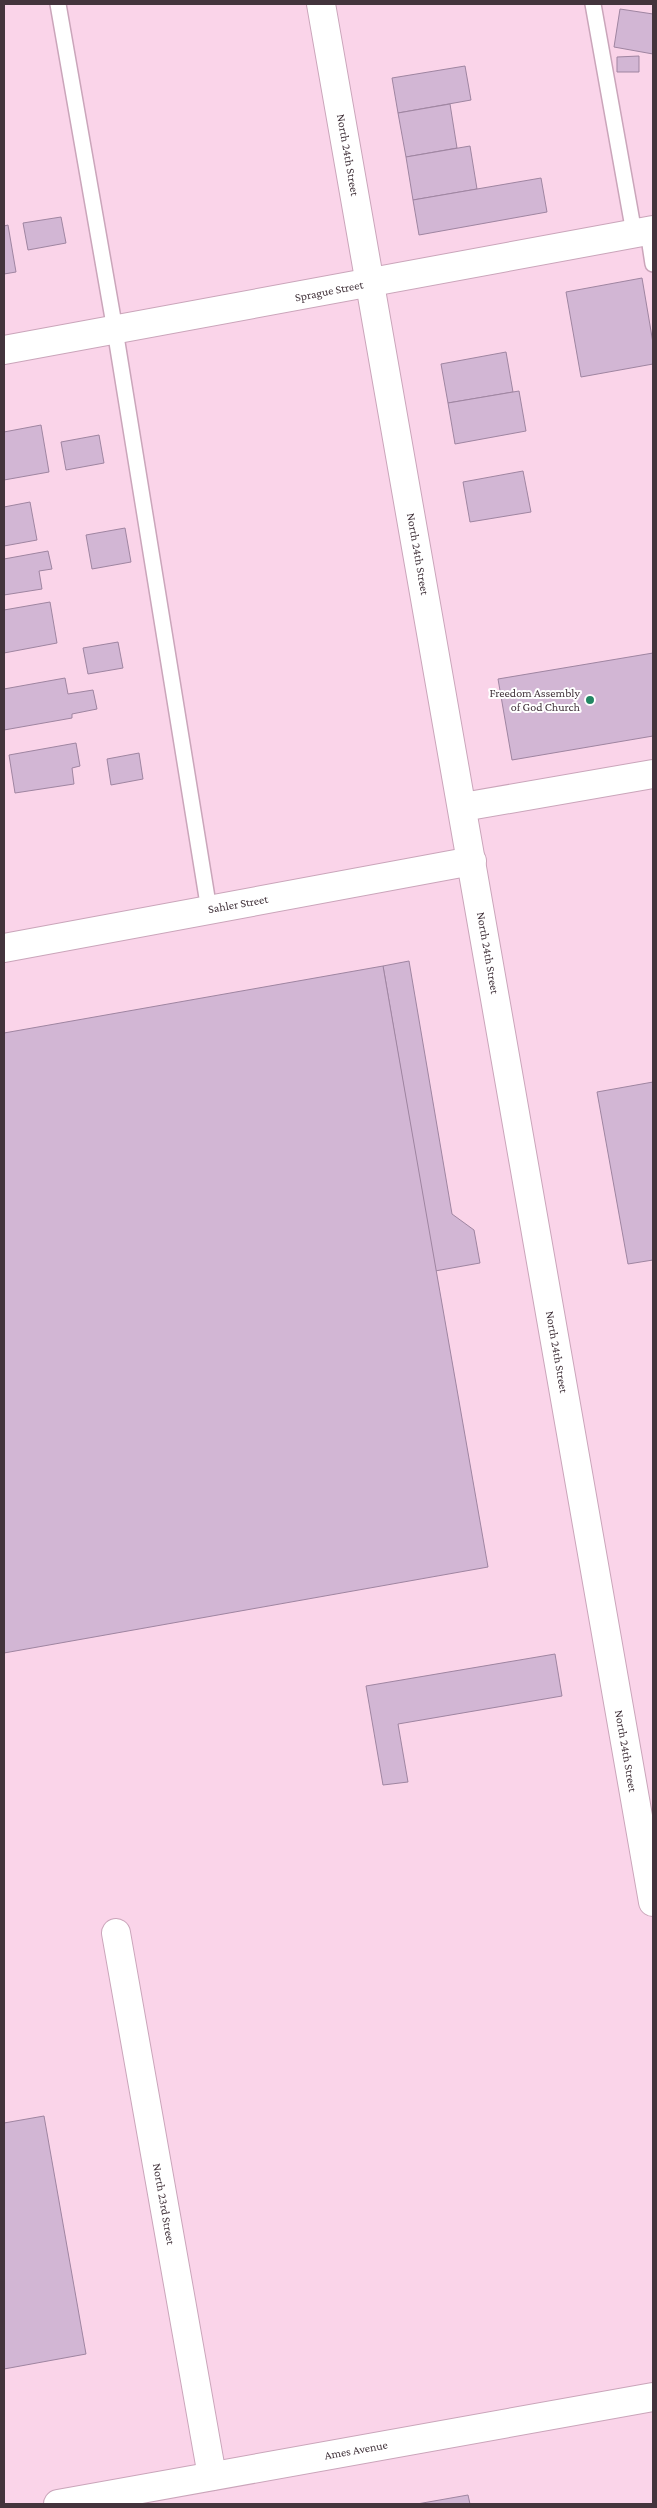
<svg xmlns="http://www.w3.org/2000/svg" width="657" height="2508" font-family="'Crimson Pro',serif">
  <rect width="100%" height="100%" fill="#fad4e9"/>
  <g fill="#d2b6d4" stroke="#9f85a1">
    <path d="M620,9L653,14V54L614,47Z"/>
    <path d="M639,56V72H617V57Z"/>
    <path d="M465,66L471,100L398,113L392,78Z"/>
    <path d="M450,104L457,148L406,157L398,113Z"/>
    <path d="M470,146L477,189L413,200L406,157Z"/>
    <path d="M541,178L547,212L419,235L413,200Z"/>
    <path d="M61,217L66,243L28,250L23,223Z"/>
    <path d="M8,225L16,272L4,274V226Z"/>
    <path d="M642,278L653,343V364L581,377L566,292Z"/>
    <path d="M506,352L513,392L448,403L441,364Z"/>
    <path d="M519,391L526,431L455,444L448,403Z"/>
    <path d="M41,425L49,472L4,480V432Z"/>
    <path d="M99,435L104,463L66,470L61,442Z"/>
    <path d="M523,471L531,512L470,522L463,482Z"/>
    <path d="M30,502L37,540L4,546V507Z"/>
    <path d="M125,528L131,562L92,569L86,535Z"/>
    <path d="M48,551L52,569L39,571L42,589L4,595V559Z"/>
    <path d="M50,602L57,643L4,653V610Z"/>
    <path d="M118,642L123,668L88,674L83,648Z"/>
    <path d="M653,653V736L512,760L498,679Z"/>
    <path d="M65,678L68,694L93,690L97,709L72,714V718L4,730V689Z"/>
    <path d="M76,743L80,766L72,768L74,784L15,793L9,755Z"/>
    <path d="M139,753L143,779L111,785L107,759Z"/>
    <path d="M409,961L452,1214L474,1230L480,1263L435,1271L383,966Z"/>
    <path d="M383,966L488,1567L4,1653V1033Z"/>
    <path d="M653,1082V1260L628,1264L597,1092Z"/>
    <path d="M555,1654L562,1696L398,1724L408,1782L383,1785L366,1686Z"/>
    <path d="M44,2116L86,2354L4,2369V2123Z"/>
    <path d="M468,2495L470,2504H417Z"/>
  </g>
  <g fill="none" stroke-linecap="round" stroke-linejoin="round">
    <g stroke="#caa5ba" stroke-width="18">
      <g id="service">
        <path d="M58,4L115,330L209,910"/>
        <path d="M593,4L634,233"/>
        <path d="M648,231L653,264"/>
      </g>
    </g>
    <g stroke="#caa5ba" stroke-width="30">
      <g id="minor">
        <path d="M463,807L653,774"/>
        <path d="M4,948L472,861"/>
        <path d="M116,1933L212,2476"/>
      </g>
    </g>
    <g stroke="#caa5ba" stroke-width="30">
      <path id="tertiary" d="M4,350L653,230"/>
    </g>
    <g stroke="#caa5ba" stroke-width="30">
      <g id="secondary">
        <path d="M321,4L653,1902"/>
        <path d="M58,2504L653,2397"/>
      </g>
    </g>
    <use href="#service" stroke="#fff" stroke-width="15"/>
    <use href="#minor" stroke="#fff" stroke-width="28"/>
    <use href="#tertiary" stroke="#fff" stroke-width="28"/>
    <use href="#secondary" stroke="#fff" stroke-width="28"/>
  </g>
  <circle fill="#228763" stroke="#fff" stroke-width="2" cx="590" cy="700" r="5"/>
  <g text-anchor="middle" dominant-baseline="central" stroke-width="4" stroke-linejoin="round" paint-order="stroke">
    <g font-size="12" fill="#43343c" stroke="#fff">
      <text transform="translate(348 155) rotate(80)">North 24th Street</text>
      <text transform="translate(329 291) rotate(-11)">Sprague Street</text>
      <text transform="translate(418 554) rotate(80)">North 24th Street</text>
      <text transform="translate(238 904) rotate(-10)">Sahler Street</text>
      <text transform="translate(488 953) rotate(80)">North 24th Street</text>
      <text transform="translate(557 1352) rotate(80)">North 24th Street</text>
      <text transform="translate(626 1751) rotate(80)">North 24th Street</text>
      <text transform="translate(164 2204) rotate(80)">North 23rd Street</text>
      <text transform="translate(356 2450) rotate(-10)">Ames Avenue</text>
    </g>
    <g font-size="12" fill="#43343c" stroke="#fff" text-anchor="end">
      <text x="580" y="693">Freedom Assembly<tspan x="580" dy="14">of God Church</tspan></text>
    </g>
  </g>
  <rect width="657" height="2508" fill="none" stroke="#43343c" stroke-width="10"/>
</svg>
